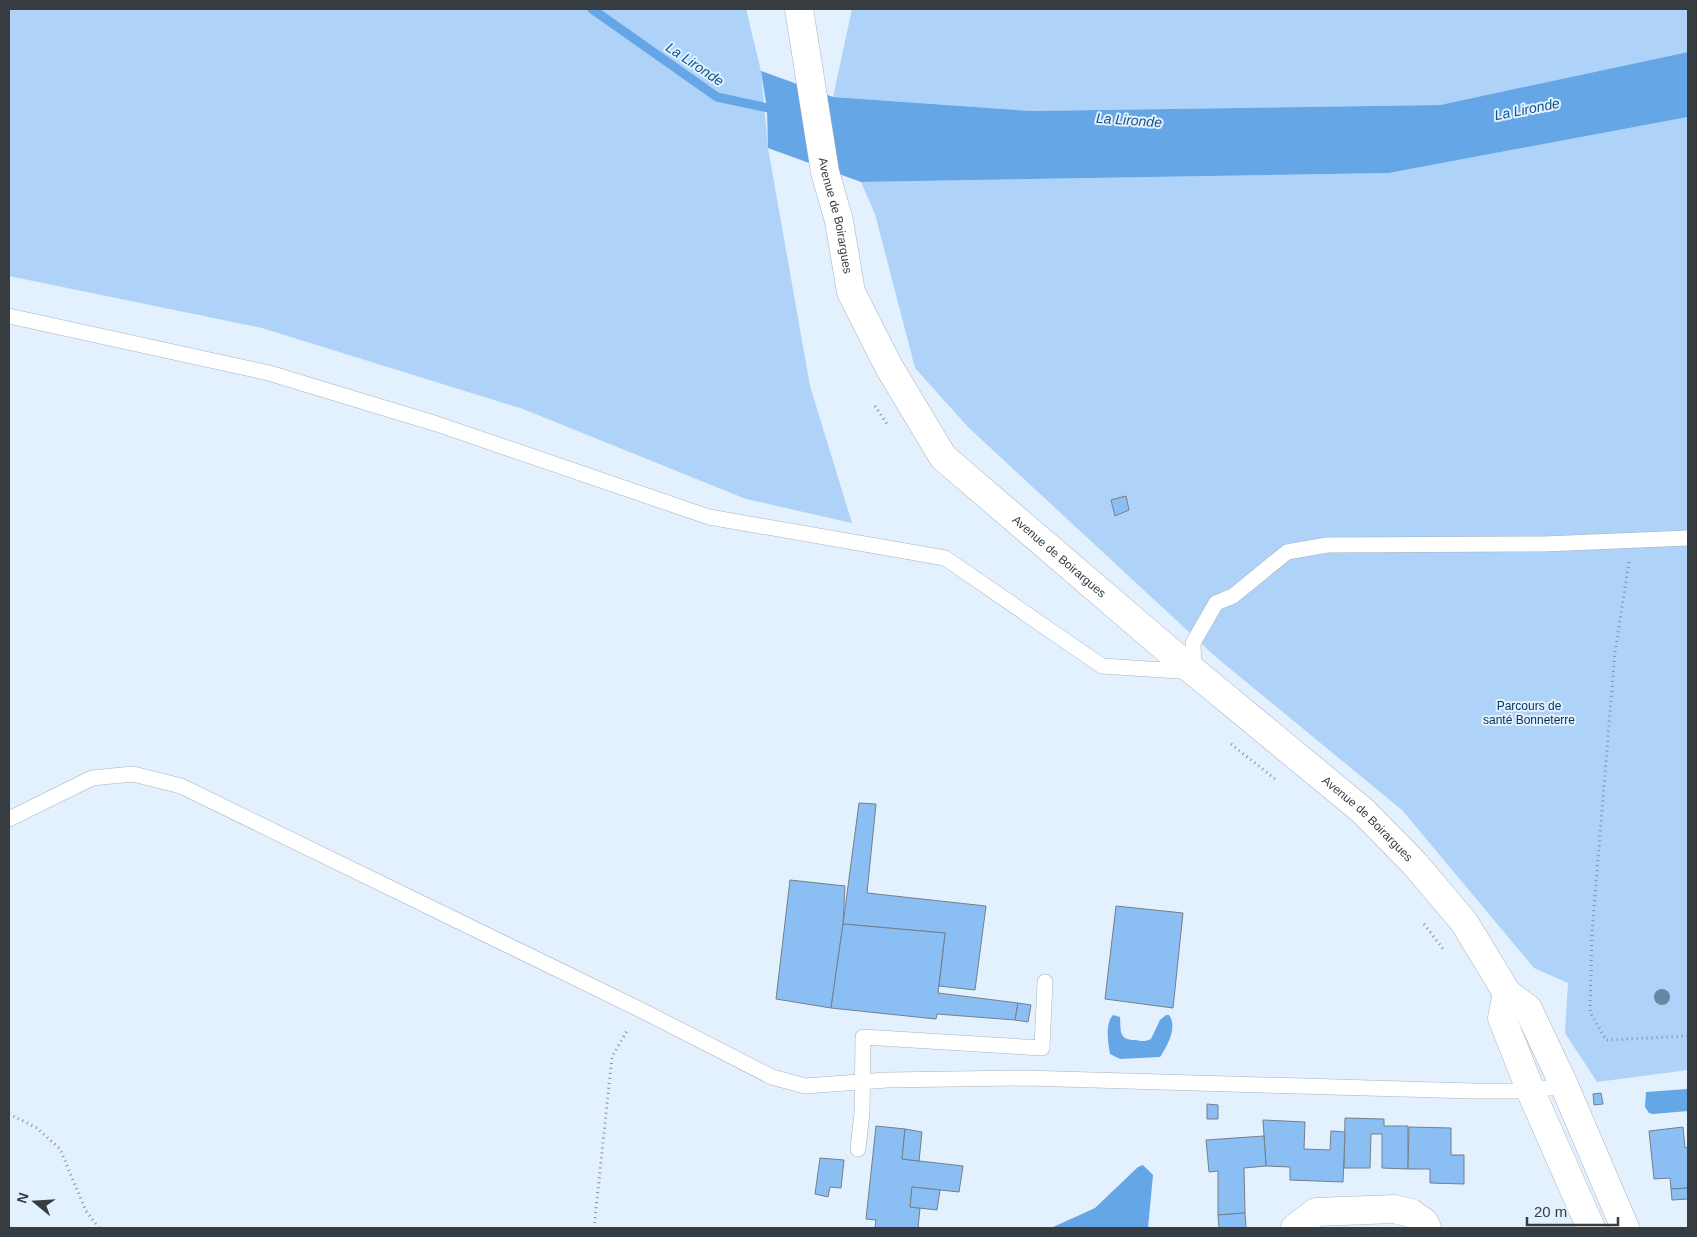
<svg xmlns="http://www.w3.org/2000/svg" width="1697" height="1237" font-family="Arial,sans-serif">
  <rect width="100%" height="100%" fill="#e3f0fd"/>
  <g fill="#aed2f8">
    <path d="M9,9H746L761,71L768,148L810,386L852,523L746,499L523,409L262,328L9,276Z"/>
    <path d="M852,9H1688V52L1440,105L1031,111L833,97Z"/>
    <path d="M1688,117V1070L1597,1082L1565,1033L1568,983L1534,968L1402,810L1217,658L968,427L915,368L875,214L861,182L1389,173Z"/>
  </g>
  <g fill="#65a6e7">
    <path d="M1688,52V117L1389,173L861,182L768,148L767,109L761,71L833,97L1031,111L1440,105Z"/>
    <path d="M1113,1015L1120,1017C1121,1030 1118,1040 1135,1040C1141,1041 1145,1042 1151,1039L1160,1020L1166,1015H1169C1178,1027 1167,1047 1160,1057L1120,1059L1110,1054C1108,1043 1105,1023 1113,1015Z"/>
    <path d="M1687,1089L1688,1111L1653,1114L1649,1113L1645,1107L1646,1092Z"/>
    <path d="M1143,1165L1153,1175L1148,1228H1051L1095,1208L1138,1167Z"/>
  </g>
  <g fill="none" stroke-linecap="round" stroke-linejoin="round">
    <path stroke="#65a6e7" stroke-width="9" d="M592,9L717,97L777,110"/>
  </g>
  <g fill="#8bbef3" stroke="#747f8b">
    <path d="M1126,496L1129,510L1115,516L1111,500Z"/>
    <path d="M859,803L876,804L867,893L986,906L975,990L939,986L945,933L843,924Z"/>
    <path d="M790,880L845,886L843,924L831,1008L776,999Z"/>
    <path d="M1116,906L1183,913L1173,1008L1105,999Z"/>
    <path d="M843,924L945,933L938,993L1018,1003L1015,1020L937,1014L936,1019L831,1008Z"/>
    <path d="M1018,1003L1031,1005L1028,1022L1015,1020Z"/>
    <path d="M1601,1093L1603,1104L1594,1105L1593,1094Z"/>
    <path d="M1207,1104L1218,1105V1119H1207Z"/>
    <path d="M1345,1118L1384,1119V1126H1408V1169L1382,1168V1134H1371L1370,1168H1344Z"/>
    <path d="M1263,1120L1305,1122L1304,1149L1330,1150L1331,1131L1345,1132L1343,1182L1290,1180V1167L1266,1166Z"/>
    <path d="M876,1126L905,1129L902,1159L963,1166L959,1192L912,1187L910,1207L920,1208L918,1228H875L876,1220L866,1219Z"/>
    <path d="M1409,1127L1451,1128V1155H1464V1184L1430,1183V1169H1408Z"/>
    <path d="M1683,1127L1685,1148L1688,1147V1188L1671,1189L1670,1178L1654,1179L1649,1131Z"/>
    <path d="M905,1129L922,1132L919,1161L902,1159Z"/>
    <path d="M1264,1136L1266,1166L1244,1168L1245,1213L1218,1215V1171L1209,1172L1206,1140Z"/>
    <path d="M820,1158L844,1160L841,1188L830,1187L828,1197L815,1194Z"/>
    <path d="M912,1187L940,1190L937,1210L910,1207Z"/>
    <path d="M1688,1188V1199L1672,1200L1671,1189Z"/>
    <path d="M1245,1213L1246,1228H1219L1218,1215Z"/>
  </g>
  <g fill="none" stroke-linecap="round" stroke-linejoin="round">
    <g stroke="#a7b3c0" stroke-width="16">
      <g id="service">
        <path d="M9,316L269,373L437,424L709,517L945,558L1102,666L1194,672L1193,643L1216,603L1233,596L1287,552L1327,545L1544,544L1688,538"/>
        <path d="M9,819L92,778L133,774L181,786L643,1011L772,1077L805,1086L887,1080L1025,1078L1472,1091H1531L1564,1085"/>
        <path d="M858,1149L862,1113L863,1037L1042,1048L1045,982"/>
      </g>
    </g>
    <g stroke="#a7b3c0" stroke-width="29">
      <path id="minor" d="M1295,1228L1316,1212L1394,1209L1411,1213L1424,1222L1427,1228"/>
    </g>
    <g stroke="#a7b3c0" stroke-width="29">
      <g id="secondary">
        <path id="s1" d="M799,9L825,172L839,221L851,292L889,367L943,457L1168,650L1363,811L1414,863L1464,922L1507,993L1528,1009L1564,1085L1625,1228"/>
        <path d="M1507,993L1502,1018L1534,1099L1591,1228"/>
      </g>
    </g>
    <g stroke="#889199" stroke-width="3" stroke-dasharray="1 4" stroke-linecap="butt">
      <path d="M875,406L887,424"/>
      <path d="M1629,562L1615,652L1592,932L1590,1012L1606,1040L1688,1036"/>
      <path d="M1231,744L1275,779"/>
      <path d="M1424,924L1443,949"/>
      <path d="M9,1114L37,1128L60,1149L86,1211L99,1228"/>
      <path d="M594,1228L612,1057L628,1029"/>
    </g>
    <use href="#service" stroke="#fff" stroke-width="15"/>
    <use href="#minor" stroke="#fff" stroke-width="28"/>
    <use href="#secondary" stroke="#fff" stroke-width="28"/>
  </g>
  <circle fill="#6688a4" cx="1662" cy="997" r="8"/>
  <g text-anchor="middle" dominant-baseline="central" stroke-width="4" stroke-linejoin="round" paint-order="stroke">
    <g font-size="12" fill="#373c41" stroke="#e3f0fd">
      <text stroke="none"><textPath href="#s1" startOffset="210">Avenue de Boirargues</textPath></text>
      <text stroke="none"><textPath href="#s1" startOffset="630">Avenue de Boirargues</textPath></text>
      <text stroke="none"><textPath href="#s1" startOffset="1035">Avenue de Boirargues</textPath></text>
    </g>
    <g font-size="12" fill="#00325b" stroke="#e3f0fd">
      <text x="1529" y="706">Parcours de<tspan x="1529" dy="14">santé Bonneterre</tspan></text>
    </g>
    <g font-size="14" font-style="italic" fill="#0e5691" stroke="#e3f0fd">
      <text transform="translate(695 64) rotate(34)">La Lironde</text>
      <text transform="translate(1527 109) rotate(-11)">La Lironde</text>
      <text transform="translate(1129 120) rotate(4)">La Lironde</text>
    </g>
  </g>
  <rect width="1697" height="1237" fill="none" stroke="#373c41" stroke-width="20"/>
  <g transform="translate(35 1202) rotate(288)" stroke="#e3f0fd" stroke-width="4" paint-order="stroke">
  <path d="M0-4L9 19L0 12L-9 19Z" fill="#373c41"/>
  <text y="-8" font-size="14" font-weight="bold" text-anchor="middle" fill="#373c41">N</text>
  </g>
  <path d="M1527 1217v8h91v-8" fill="none" stroke="#373c41" stroke-width="2.5"/>
  <text x="1534" y="1217" font-size="15" fill="#373c41" stroke="#e3f0fd" stroke-width="4" paint-order="stroke">20 m</text>
</svg>
